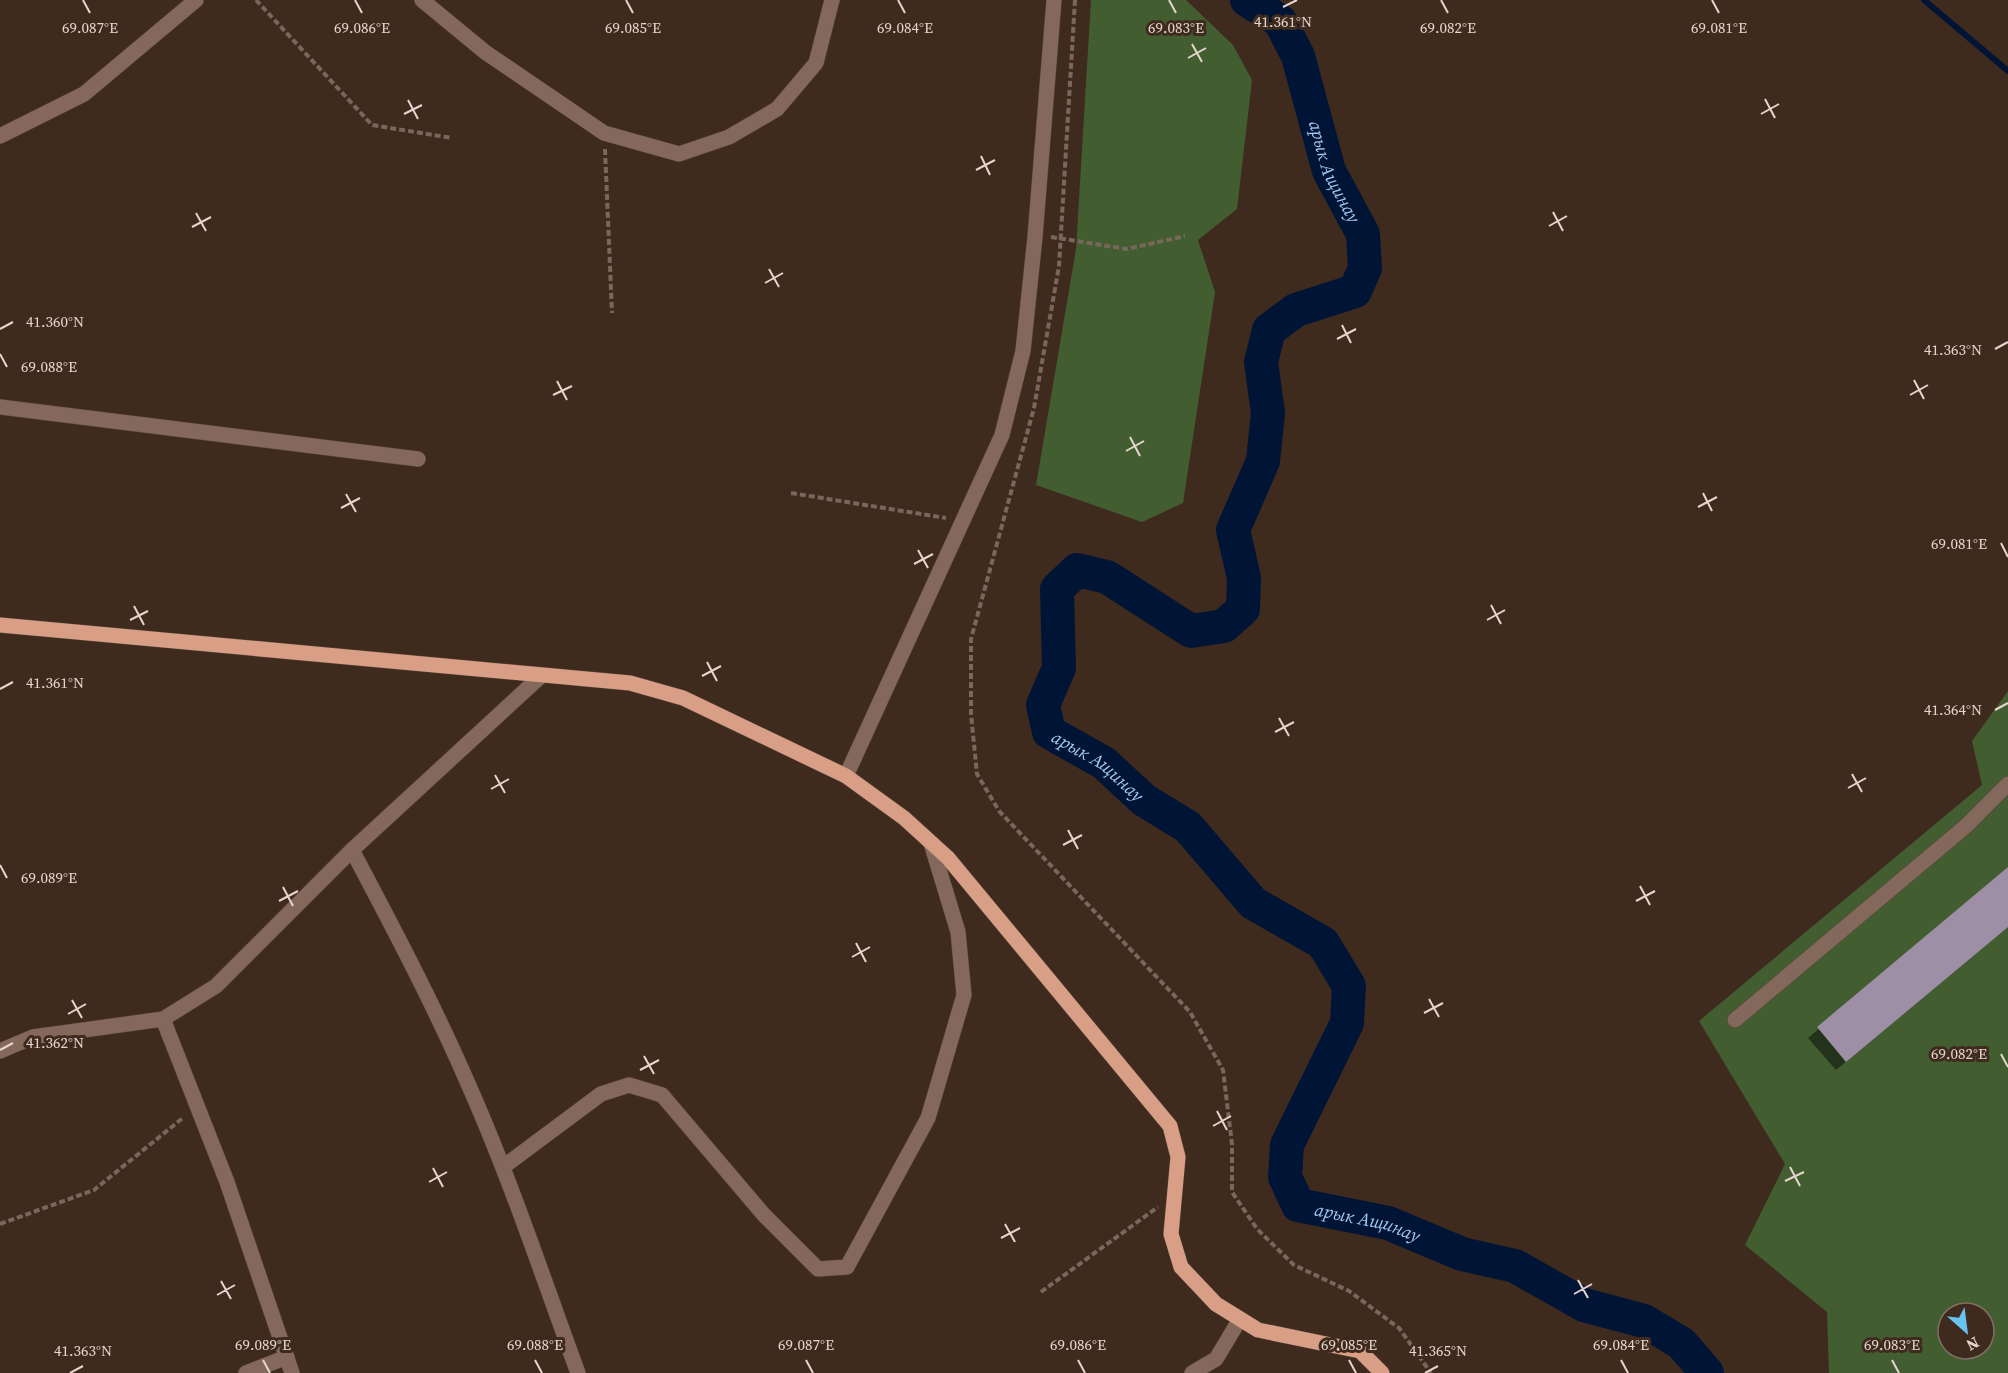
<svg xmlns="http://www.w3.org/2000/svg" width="2008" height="1373" font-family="'Source Serif 4',serif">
  <rect width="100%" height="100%" fill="#3f2a1e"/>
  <g fill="#425e31" fill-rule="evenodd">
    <path d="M1091,0H1186L1233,45L1252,80L1237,209L1198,240L1215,292L1183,503L1142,522L1036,485L1076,249Z"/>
    <path d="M2008,691V1373H1829L1827,1312L1745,1245L1785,1164L1699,1021L1982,785L1972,741ZM1948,1313H1984V1349H1948Z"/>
  </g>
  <path fill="#0007" d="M2008,869V926L1836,1070L1808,1038Z"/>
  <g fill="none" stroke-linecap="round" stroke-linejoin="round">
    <path stroke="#001535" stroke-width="6" d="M1924,0L2008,71"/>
    <path stroke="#001535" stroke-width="34" id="s1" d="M1247,0L1280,21L1298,56L1329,171L1363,234L1365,268L1355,291L1296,310L1269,330L1261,362L1268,413L1263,461L1233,530L1244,578L1243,609L1224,626L1191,631L1107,577L1077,570L1057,589L1059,668L1043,705L1049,732L1104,763L1144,800L1188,827L1253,903L1323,943L1349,986L1347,1023L1287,1145L1285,1177L1298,1205L1388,1223L1462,1254L1515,1266L1584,1305L1644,1321L1681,1343L1707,1373"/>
  </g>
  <path fill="#9f8fa6" d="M2008,867V927L1846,1062L1817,1027Z"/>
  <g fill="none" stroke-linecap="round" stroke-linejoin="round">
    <g stroke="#59463a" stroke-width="16">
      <g id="minor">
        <path d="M422,0L485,52L604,133L679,154L729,137L777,109L816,63L832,0"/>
        <path d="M0,136L84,94L196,0"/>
        <path d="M0,407L418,459"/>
        <path d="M846,776L1002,435L1023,351L1035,237L1054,0"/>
        <path d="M352,850C392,926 432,1001 466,1079C509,1175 542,1275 578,1373"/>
        <path d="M163,1019L227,1182L292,1373"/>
        <path d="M1735,1020L1966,826L2008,784"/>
        <path d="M0,1051L33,1037L163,1019L216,986L352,850L542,675"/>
        <path d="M503,1167L601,1094L629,1085L662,1095L764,1215L818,1269L847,1267L928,1118L964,995L958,932L931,843"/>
        <path d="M246,1373L287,1357"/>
        <path d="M1192,1373L1216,1359L1240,1319"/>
      </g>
    </g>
    <g stroke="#59463a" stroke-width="16">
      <path id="major" d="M0,625L630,683L683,698L846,776L904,818L948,858L1170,1126L1178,1157L1171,1234L1181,1267L1216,1304L1258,1330L1360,1351L1382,1373"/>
    </g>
    <g stroke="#79675d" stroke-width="4" stroke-dasharray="6 3" stroke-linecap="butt">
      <path d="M256,0L372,125L452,138"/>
      <path d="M1075,0L1059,266L1034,408L971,639V714L977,774L999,811L1190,1012L1223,1070L1232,1144V1192L1257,1229L1294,1265L1349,1291L1399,1328L1431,1373"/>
      <path d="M605,149L612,313"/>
      <path d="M1051,237L1127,249L1185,236"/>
      <path d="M791,493L946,518"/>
      <path d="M0,1224L94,1190L184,1117"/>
      <path d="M1041,1292L1158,1207"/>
    </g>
    <use href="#minor" stroke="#84685c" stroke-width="15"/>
    <use href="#major" stroke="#d89f86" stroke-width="15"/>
  </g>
  <path fill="none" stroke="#e4d6cf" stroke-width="2" d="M83,0L90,13M355,0L362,13M626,0L633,13M898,0L905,13M1169,0L1176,13M1441,0L1448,13M1712,0L1719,13M1283,7L1297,0M1192,44L1202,62M1188,58L1206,48M1765,99L1775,118M408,100L418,119M404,114L422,105M1761,114L1779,104M981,156L990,175M976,170L995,160M1553,212L1563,231M196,213L206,231M1549,226L1567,216M192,227L211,217M769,269L779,287M765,283L783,273M1342,325L1351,343M0,329L13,322M1337,339L1356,329M1995,349L2008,342M0,354L7,367M1914,380L1924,399M557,381L567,400M553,395L572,386M1910,395L1928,385M1130,437L1140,456M1126,451L1144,441M1703,493L1712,511M346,494L356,512M1698,507L1717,497M341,508L360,498M2001,543L2008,557M918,550L928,568M914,564L933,554M1491,605L1501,624M134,606L144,625M130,620L148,611M1487,620L1505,610M707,662L717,681M702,676L721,666M0,689L13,682M1995,710L2008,703M1279,718L1289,736M1275,732L1294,722M1852,774L1862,792M495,775L505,793M1848,788L1866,778M491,789L509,779M1068,830L1078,849M1063,845L1082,835M0,865L7,878M1640,886L1650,905M283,887L293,906M279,901L298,891M1636,901L1655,891M856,943L866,962M852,957L870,947M1429,999L1439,1017M72,1000L82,1018M1424,1013L1443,1003M68,1014L86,1004M0,1050L13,1043M2001,1054L2008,1067M644,1056L654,1074M640,1070L659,1060M1217,1111L1227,1130M1213,1126L1231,1116M1790,1167L1800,1186M433,1168L443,1187M1785,1181L1804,1172M429,1182L447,1172M1005,1224L1015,1242M1001,1238L1020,1228M1578,1280L1588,1298M221,1281L231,1299M1574,1294L1592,1284M217,1295L235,1285M263,1360L270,1373M535,1360L542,1373M806,1360L813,1373M1078,1360L1085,1373M1349,1360L1356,1373M1621,1360L1628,1373M1892,1360L1899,1373M70,1373L83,1366M1425,1373L1438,1366"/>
  <g text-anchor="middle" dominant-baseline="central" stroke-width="6" stroke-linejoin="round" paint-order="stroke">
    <g font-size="18" font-style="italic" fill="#a3c6f1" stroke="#3f2a1e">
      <text stroke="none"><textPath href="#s1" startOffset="200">арык Ащинау</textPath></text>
      <text stroke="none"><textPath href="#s1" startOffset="1136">арык Ащинау</textPath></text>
      <text stroke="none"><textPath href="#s1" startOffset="1784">арык Ащинау</textPath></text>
    </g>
  </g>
  <g font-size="15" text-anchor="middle" fill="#e4d6cf" stroke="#3f2a1e" stroke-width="6" stroke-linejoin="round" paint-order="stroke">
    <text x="1283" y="27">41.361°N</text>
    <text x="90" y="33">69.087°E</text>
    <text x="362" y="33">69.086°E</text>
    <text x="633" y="33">69.085°E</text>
    <text x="905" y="33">69.084°E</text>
    <text x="1176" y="33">69.083°E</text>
    <text x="1448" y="33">69.082°E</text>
    <text x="1719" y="33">69.081°E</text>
    <text x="55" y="327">41.360°N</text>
    <text x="1953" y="355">41.363°N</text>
    <text x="49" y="372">69.088°E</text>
    <text x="1959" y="549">69.081°E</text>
    <text x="55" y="688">41.361°N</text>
    <text x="1953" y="715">41.364°N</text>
    <text x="49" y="883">69.089°E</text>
    <text x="55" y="1048">41.362°N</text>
    <text x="1959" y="1059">69.082°E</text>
    <text x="263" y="1350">69.089°E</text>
    <text x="535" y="1350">69.088°E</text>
    <text x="806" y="1350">69.087°E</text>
    <text x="1078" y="1350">69.086°E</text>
    <text x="1349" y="1350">69.085°E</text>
    <text x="1621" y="1350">69.084°E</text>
    <text x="1892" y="1350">69.083°E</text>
    <text x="83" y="1356">41.363°N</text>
    <text x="1438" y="1356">41.365°N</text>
  </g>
  <g transform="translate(1966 1331) rotate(152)"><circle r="28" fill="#3f2a1e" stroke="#816f65" stroke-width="1.5"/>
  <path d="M0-4.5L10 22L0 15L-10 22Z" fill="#69c3f1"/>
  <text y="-9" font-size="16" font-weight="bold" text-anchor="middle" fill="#e4d6cf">N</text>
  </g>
</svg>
